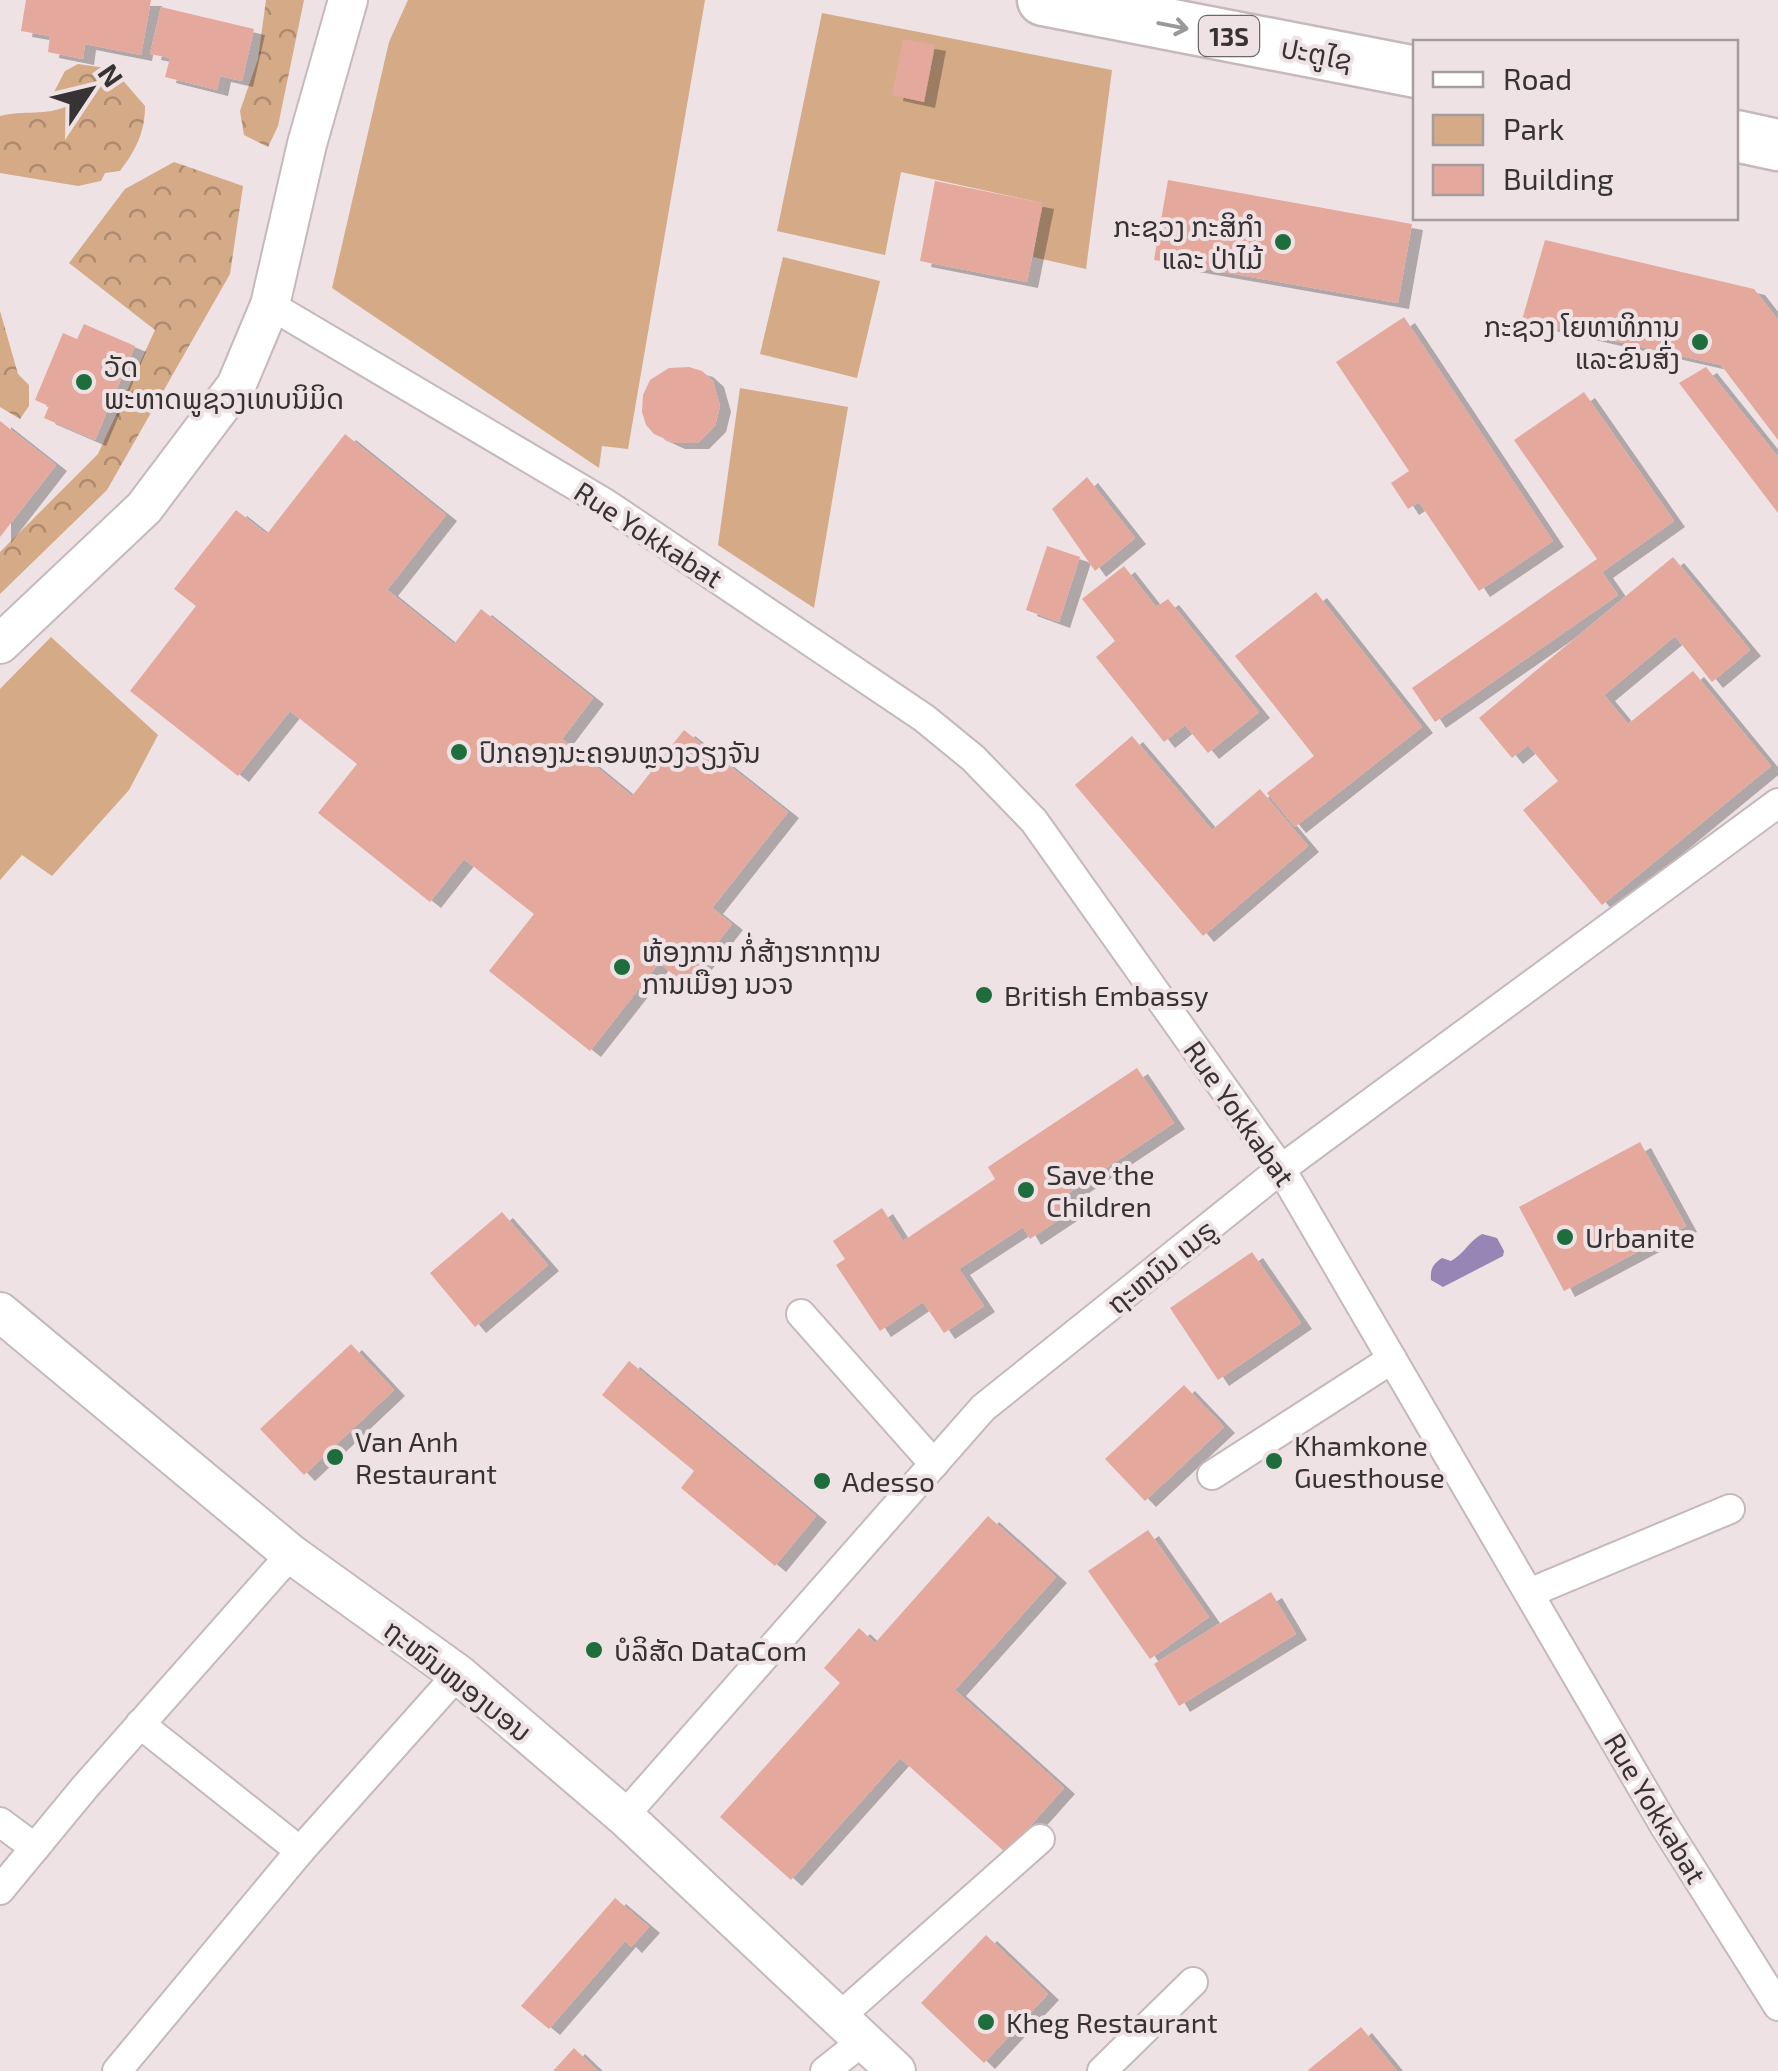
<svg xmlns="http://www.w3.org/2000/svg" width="1778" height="2071" font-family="'Exo 2','Noto Sans Lao',sans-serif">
  <defs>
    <pattern id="forest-crowns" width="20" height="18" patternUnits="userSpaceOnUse" patternTransform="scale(2.5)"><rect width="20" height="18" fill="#d4aa87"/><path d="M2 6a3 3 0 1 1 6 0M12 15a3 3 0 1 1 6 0" fill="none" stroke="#ad8b6f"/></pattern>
    <filter id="shadow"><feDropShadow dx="11" dy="6" stdDeviation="0" flood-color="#0004"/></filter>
  </defs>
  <rect width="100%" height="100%" fill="#eee2e5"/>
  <g fill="url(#forest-crowns)">
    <path d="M266,0H304L278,126L268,147L244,135L240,111L258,59Z"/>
    <path d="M78,64L113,69L145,106C145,132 136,150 120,171L105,173L101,181L78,186L0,173V116C23,110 47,116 67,106L54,92L65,71Z"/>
    <path d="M174,162L243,186L230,274L107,490L0,594V552L98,454L155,330L69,263L125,189Z"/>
    <path d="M0,311L18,374L29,385V406L20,419L0,407Z"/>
  </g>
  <g fill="#d4aa87">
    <path d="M408,0H705L628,449L602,446L599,468L332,288L389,42Z"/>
    <path d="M822,13L1112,70L1086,269L1033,257L1042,203L901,172L885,255L777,231Z"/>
    <path d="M783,257L880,281L857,378L760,354Z"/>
    <path d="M740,388L848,407L814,608L718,545Z"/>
    <path d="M51,637L158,735L129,790L52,876L22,855L0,880V689Z"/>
  </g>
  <path fill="#9785b5" d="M1482,1234L1497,1238L1504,1251L1503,1256L1443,1287L1431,1280C1430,1269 1433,1264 1442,1258L1451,1261C1464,1254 1469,1241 1482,1234Z"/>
  <g fill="#e4a89c" filter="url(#shadow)">
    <path d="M26,0H151L141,55L85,44L83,59L48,52L50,36L21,31Z"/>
    <path d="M161,7L254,29L242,81L220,76L217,90L165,77L170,58L150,54Z"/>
    <path d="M903,39L935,45L924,102L892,95Z"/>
    <path d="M1168,180L1412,224L1398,303L1154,260Z"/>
    <path d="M935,181L1043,203L1027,282L920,261Z"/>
    <path d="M1545,240L1754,289L1778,320V440L1721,365L1522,320Z"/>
    <path d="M1404,317L1553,541L1479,591L1419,502L1408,509L1391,483L1409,471L1336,362Z"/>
    <path d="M84,324L135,346L95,440L44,418L49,406L35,400L63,333L77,339Z"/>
    <path d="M689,367L702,371L713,381L720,406L715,426L698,443H674L654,434L646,425L642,412L643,395L650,380L669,368Z"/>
    <path d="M1706,367L1778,457V513L1679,383Z"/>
    <path d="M1584,392L1674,521L1602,572L1618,595L1435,722L1412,688L1597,559L1514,440Z"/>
    <path d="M0,421L56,465L0,537Z"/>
    <path d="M345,434L446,515L387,590L454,644L481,609L593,698L562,739L632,796L684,730L788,812L712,908L732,924L685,984L659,963L590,1051L489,971L534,914L464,859L430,902L318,813L357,764L290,711L238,776L130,691L196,606L174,589L236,510L267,534Z"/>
    <path d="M1087,477L1135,538L1095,571L1052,509Z"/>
    <path d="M1047,546L1080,557L1059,622L1026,610Z"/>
    <path d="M1673,557L1750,650L1712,682L1675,636L1604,695L1628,724L1693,671L1771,766L1602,905L1523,810L1558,781L1528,745L1512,758L1479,718Z"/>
    <path d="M1124,566L1156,607L1168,599L1259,712L1208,753L1185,725L1164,742L1096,657L1115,641L1082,599Z"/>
    <path d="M1316,592L1422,727L1295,827L1267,793L1314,756L1235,656Z"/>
    <path d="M1132,736L1212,830L1260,789L1308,846L1203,936L1075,785Z"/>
    <path d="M1137,1068L1174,1123L1057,1201L1066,1215L1030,1239L1023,1227L959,1269L984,1306L944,1333L923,1302L880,1331L836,1265L845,1259L833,1241L882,1208L903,1241L995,1179L988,1167Z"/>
    <path d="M1640,1142L1686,1226L1564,1291L1519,1207Z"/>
    <path d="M502,1212L548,1265L475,1327L430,1273Z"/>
    <path d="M1252,1252L1301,1323L1218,1380L1170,1308Z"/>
    <path d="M351,1344L394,1390L304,1475L260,1429Z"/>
    <path d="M629,1361L816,1516L775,1566L681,1488L694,1471L602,1395Z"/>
    <path d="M1184,1385L1224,1427L1145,1501L1105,1459Z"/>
    <path d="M988,1516L1056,1577L955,1690L1064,1788L1006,1853L900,1758L791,1880L720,1817L840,1683L824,1668L859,1628L875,1643Z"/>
    <path d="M1148,1530L1209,1617L1150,1659L1088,1571Z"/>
    <path d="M1271,1592L1296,1634L1179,1706L1154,1664Z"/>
    <path d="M615,1898L649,1927L631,1947L625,1941L549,2029L521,2006Z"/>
    <path d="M986,1935L1048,1994L984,2063L921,2003Z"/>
    <path d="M1361,2027L1397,2071H1307Z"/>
    <path d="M574,2048L598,2071H553Z"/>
  </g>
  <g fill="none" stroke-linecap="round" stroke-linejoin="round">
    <g stroke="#c5b9bc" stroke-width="32">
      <g id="street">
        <path d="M270,305L605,503L924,718L973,758L1034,821L1281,1169L1664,1825L1778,2006"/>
        <path d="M801,1314L934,1464"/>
        <path d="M1212,1475L1392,1359"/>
        <path d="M1529,1593L1730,1509"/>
        <path d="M140,1724L300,1851"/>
        <path d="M624,1816L983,1408L1281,1169L1778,803"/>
        <path d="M0,1822L35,1848"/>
        <path d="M0,1890L85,1787L291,1554"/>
        <path d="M838,2018L1040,1839"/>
        <path d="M117,2071L300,1851L458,1674"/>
        <path d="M825,2071L863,2041"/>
        <path d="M1102,2071L1193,1982"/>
      </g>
    </g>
    <g stroke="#c5b9bc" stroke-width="42">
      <g id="secondary">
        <path d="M0,644L144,508L236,386L270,305L307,144L348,0"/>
        <path d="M0,1312L291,1554L458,1674L624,1816L896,2071"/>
      </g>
    </g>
    <g stroke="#c5b9bc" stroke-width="55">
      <g id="highway">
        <path d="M1043,0L1416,72"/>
        <path d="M1736,136L1778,145"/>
      </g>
    </g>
    <use href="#street" stroke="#fff" stroke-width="28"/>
    <use href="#secondary" stroke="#fff" stroke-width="38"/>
    <use href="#highway" stroke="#fff" stroke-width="50"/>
  </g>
  <defs><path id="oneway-shaft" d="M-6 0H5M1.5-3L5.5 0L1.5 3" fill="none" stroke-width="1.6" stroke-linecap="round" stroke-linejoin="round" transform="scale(2.5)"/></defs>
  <use stroke="#9b9899" href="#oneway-shaft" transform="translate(1173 26) rotate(11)"/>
  <g fill="#1e6d3d" stroke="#eee2e5" stroke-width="4">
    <circle cx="1283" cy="242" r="10"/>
    <circle cx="1700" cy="342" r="10"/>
    <circle cx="84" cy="382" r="10"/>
    <circle cx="459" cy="752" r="10"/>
    <circle cx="622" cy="967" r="10"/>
    <circle cx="984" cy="995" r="10"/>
    <circle cx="1026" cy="1190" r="10"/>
    <circle cx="1565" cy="1237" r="10"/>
    <circle cx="335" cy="1457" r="10"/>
    <circle cx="1274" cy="1461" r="10"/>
    <circle cx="822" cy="1481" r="10"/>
    <circle cx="594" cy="1650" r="10"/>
    <circle cx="986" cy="2022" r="10"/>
  </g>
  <g text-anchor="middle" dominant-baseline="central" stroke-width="8" stroke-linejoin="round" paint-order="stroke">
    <rect fill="#eee2e5" stroke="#6e6768" stroke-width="2.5" x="1199" y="16" width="60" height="40" rx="8"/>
    <g font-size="25" font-weight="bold" fill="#373233">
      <text x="1229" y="36">13S</text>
    </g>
    <g font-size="28" fill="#373233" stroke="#eee2e5">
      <text transform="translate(1317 53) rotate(11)">ປະຕູໄຊ</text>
      <text transform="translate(649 534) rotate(33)">Rue Yokkabat</text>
      <text transform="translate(1240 1113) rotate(55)">Rue Yokkabat</text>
      <text transform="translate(1161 1266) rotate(-39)">ຖະຫນົນ ເນຣູ</text>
      <text transform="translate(458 1680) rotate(38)">ຖະໜົນໜອງບອນ</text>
      <text transform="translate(1656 1808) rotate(59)">Rue Yokkabat</text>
    </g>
    <g font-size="28" fill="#373233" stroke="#eee2e5" text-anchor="start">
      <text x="1263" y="226" text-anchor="end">ກະຊວງ ກະສິກຳ<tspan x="1263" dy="32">ແລະ ປ່າໄມ້</tspan></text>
      <text x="1680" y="326" text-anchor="end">ກະຊວງ ໂຍທາທິການ<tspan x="1680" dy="32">ແລະຂົນສົ່ງ</tspan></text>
      <text x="104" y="366">ວັດ<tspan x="104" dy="32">ພະທາດພູຊວງເທບນິມິດ</tspan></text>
      <text x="479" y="752">ປົກຄອງນະຄອນຫຼວງວຽງຈັນ</text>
      <text x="642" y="951">ຫ້ອງການ ກໍ່ສ້າງຮາກຖານ<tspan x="642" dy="32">ການເມືອງ ນວຈ</tspan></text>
      <text x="1004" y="995">British Embassy</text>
      <text x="1046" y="1174">Save the<tspan x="1046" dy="32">Children</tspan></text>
      <text x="1585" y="1237">Urbanite</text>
      <text x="355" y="1441">Van Anh<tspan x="355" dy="32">Restaurant</tspan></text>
      <text x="1294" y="1445">Khamkone<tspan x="1294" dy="32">Guesthouse</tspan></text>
      <text x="842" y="1481">Adesso</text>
      <text x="614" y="1650">ບໍລິສັດ DataCom</text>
      <text x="1006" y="2022">Kheg Restaurant</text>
    </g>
  </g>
  <rect x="1413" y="40" width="325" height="180" fill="#eee2e5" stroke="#a59c9e" stroke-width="2.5"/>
  <rect x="1433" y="72" width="50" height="15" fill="#ffffff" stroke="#a59c9e" stroke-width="2.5"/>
  <text x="1503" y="90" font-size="30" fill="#373233">Road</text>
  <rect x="1433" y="115" width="50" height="30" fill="#d4aa87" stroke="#a59c9e" stroke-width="2.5"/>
  <text x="1503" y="140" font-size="30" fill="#373233">Park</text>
  <rect x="1433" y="165" width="50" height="30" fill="#e4a89c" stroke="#a59c9e" stroke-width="2.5"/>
  <text x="1503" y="190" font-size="30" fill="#373233">Building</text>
  <g transform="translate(90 90) rotate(55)" stroke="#eee2e5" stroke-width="8" paint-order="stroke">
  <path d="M0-8L18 38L0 25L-18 38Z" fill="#373233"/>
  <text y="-15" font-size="28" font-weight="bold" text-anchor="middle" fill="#373233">N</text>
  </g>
</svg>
